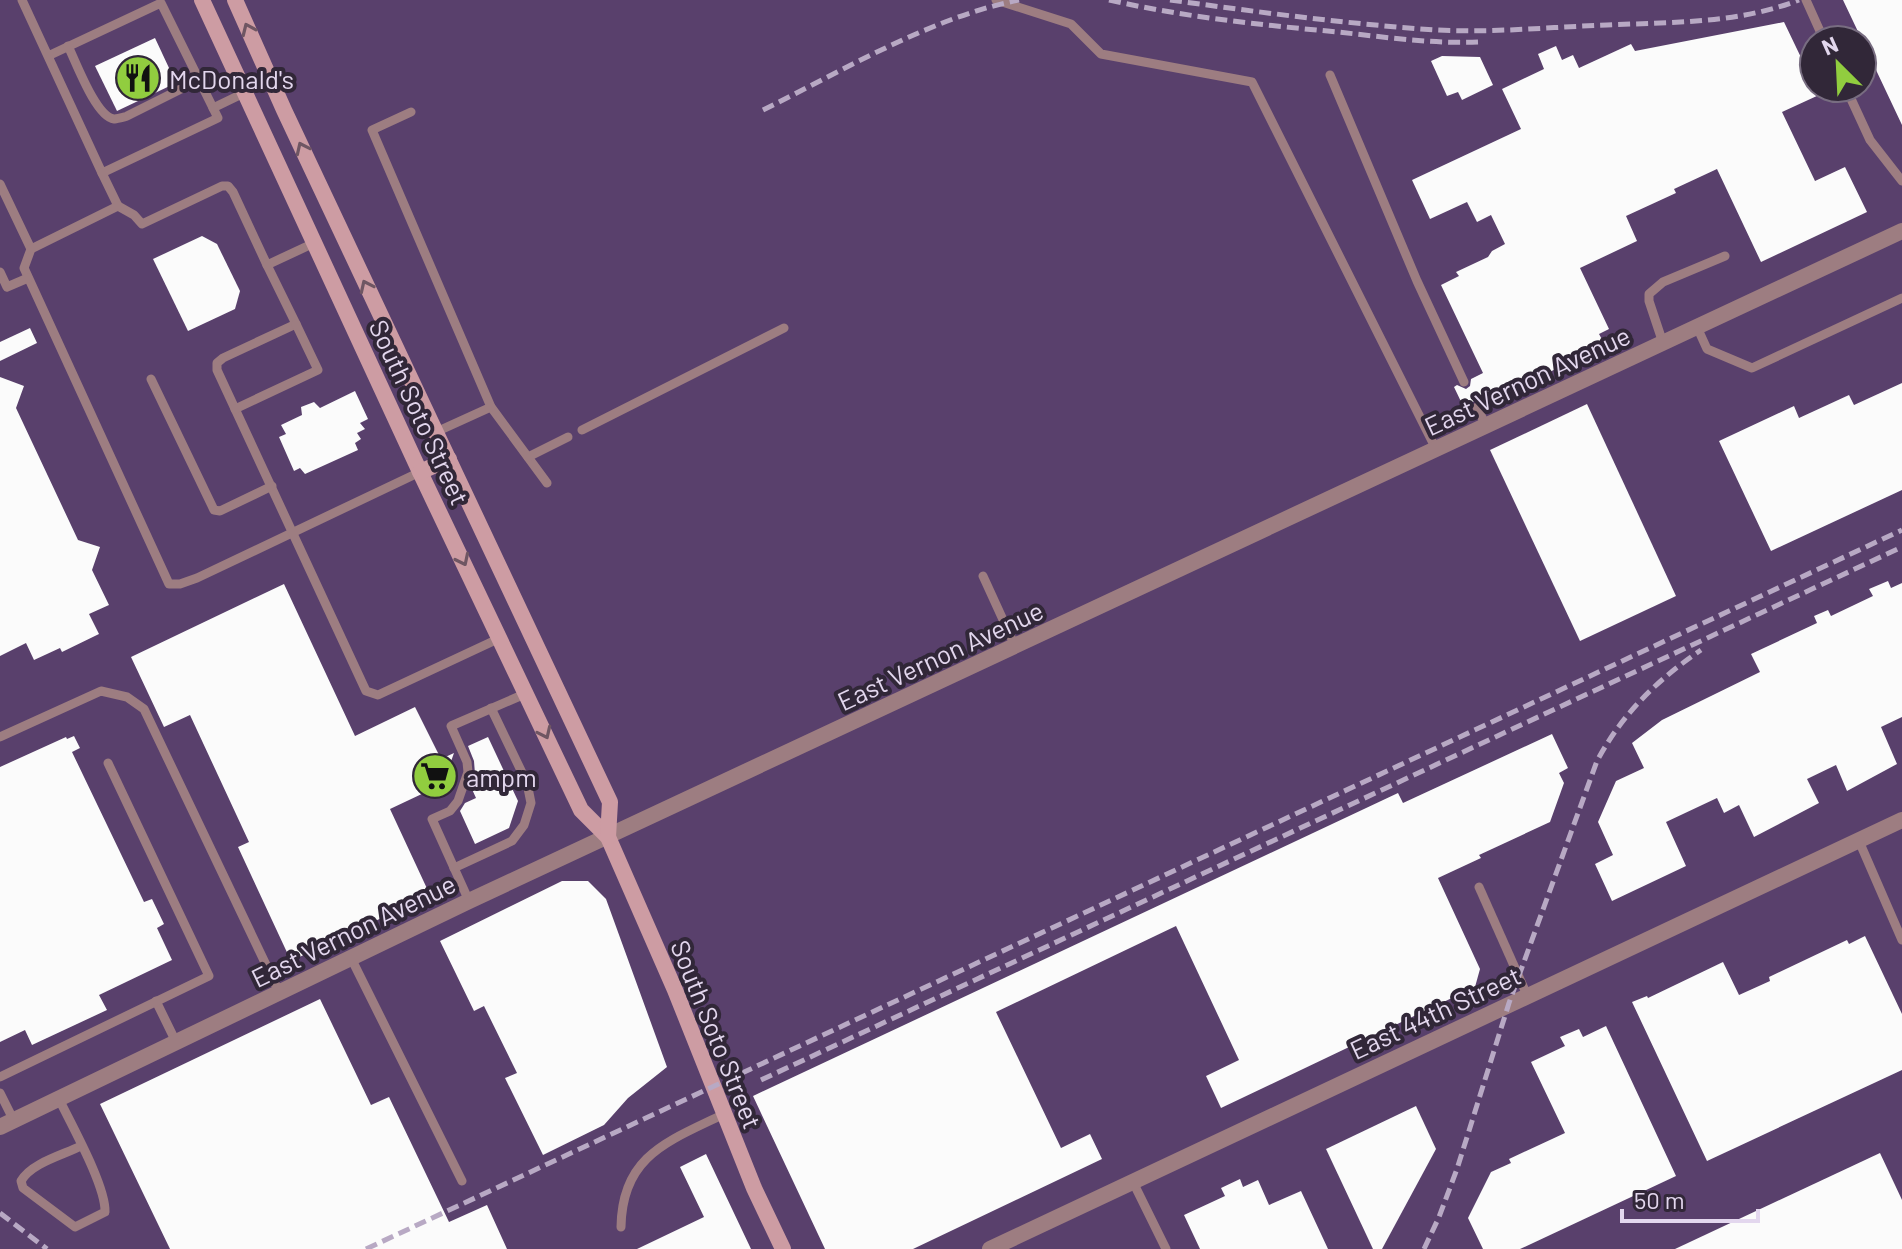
<svg xmlns="http://www.w3.org/2000/svg" width="1902" height="1249" font-family="Barlow,sans-serif">
  <rect width="100%" height="100%" fill="#503b60"/>
  <path fill="#59406c" fill-rule="evenodd" d="M0,0H1902V1249H0ZM1814,40H1862V88H1814Z"/>
  <g fill="#fbfbfb">
    <path d="M1843,0H1902V125L1868,53L1862,55V40Z"/>
    <path d="M1784,22L1819,95L1782,112L1815,181L1845,167L1867,212L1761,262L1717,169L1674,189L1676,193L1626,216L1637,241L1580,268L1609,329L1599,334L1605,345L1484,404L1475,400L1465,410L1454,387L1457,385L1466,389L1470,386L1471,379L1483,373L1441,285L1459,276L1456,272L1488,257L1492,251L1505,244L1491,215L1477,222L1467,202L1430,219L1412,180L1521,129L1502,89L1544,69L1538,54L1556,46L1562,60L1573,55L1579,68L1631,44L1635,51Z"/>
    <path d="M155,38L176,83L117,111L95,66Z"/>
    <path d="M1442,56L1480,57L1493,85L1462,100L1458,92L1447,96L1431,61Z"/>
    <path d="M202,236L217,244L240,291L235,309L188,331L153,259Z"/>
    <path d="M30,328L37,343L0,361V342Z"/>
    <path d="M0,377L24,386L16,408L78,540L100,547L92,570L109,605L89,614L99,634L62,652L60,648L34,660L26,643L0,656Z"/>
    <path d="M1902,383V490L1771,551L1719,441L1794,406L1799,418L1849,395L1854,405Z"/>
    <path d="M355,391L368,419L360,423L365,429L357,433L361,439L355,443L358,450L305,474L300,468L294,471L279,437L286,434L281,425L302,415L301,407L314,402L320,408Z"/>
    <path d="M1587,404L1676,596L1580,641L1490,450Z"/>
    <path d="M1888,581L1891,588L1902,583V717L1881,727L1897,764L1847,791L1836,765L1807,779L1819,803L1754,837L1739,805L1724,813L1717,798L1666,822L1686,866L1612,901L1595,864L1613,855L1598,822L1616,781L1644,768L1632,743L1662,720L1760,672L1751,654L1817,623L1814,616L1828,610L1831,616L1873,596L1869,589Z"/>
    <path d="M284,584L355,736L415,707L441,759L454,753L443,784L390,809L430,895L291,961L238,847L249,842L190,715L164,727L131,657Z"/>
    <path d="M1552,734L1568,768L1559,773L1564,783L1550,822L1479,855L1481,858L1438,878L1480,969L1475,987L1221,1108L1206,1076L1239,1060L1176,926L996,1012L1061,1148L1090,1134L1102,1159L913,1249H825L753,1096L1398,793L1403,803Z"/>
    <path d="M74,736L80,748L72,752L144,902L152,899L164,924L157,928L172,960L99,995L107,1010L32,1045L25,1030L0,1042V767L66,737L67,739Z"/>
    <path d="M488,737L518,801L509,828L475,844L460,811L465,803L476,798L471,787L475,774L474,761L468,746Z"/>
    <path d="M562,881H588L606,899L667,1067L628,1098L604,1125L543,1155L505,1078L517,1073L484,1006L474,1011L440,941Z"/>
    <path d="M1865,936L1902,1014V1070L1707,1161L1632,1002L1647,996L1648,998L1723,962L1739,995L1770,981L1769,977L1847,940L1849,944Z"/>
    <path d="M320,999L371,1105L389,1097L449,1222L487,1205L507,1249H170L100,1104Z"/>
    <path d="M1606,1026L1676,1176L1520,1249H1483L1468,1218L1491,1172L1511,1163L1509,1159L1565,1133L1531,1062L1565,1046L1560,1037L1579,1029L1583,1037Z"/>
    <path d="M1416,1106L1436,1149L1382,1249H1373L1326,1149Z"/>
    <path d="M1880,1153L1902,1200V1249H1675Z"/>
    <path d="M706,1154L751,1249H637L704,1217L680,1167Z"/>
    <path d="M1240,1179L1243,1187L1258,1180L1269,1205L1301,1191L1328,1249H1200L1184,1215L1225,1196L1221,1188Z"/>
  </g>
  <g fill="none" stroke-linecap="round" stroke-linejoin="round">
    <g stroke="#9d7d81" stroke-width="9">
      <path d="M22,0L102,173L218,118L161,3L48,56"/>
      <path d="M996,0L1071,24L1101,54L1252,82L1436,449"/>
      <path d="M1806,0L1824,40"/>
      <path d="M68,46C76,62 96,117 114,119C115,119 126,117 127,116L199,80"/>
      <path d="M1330,75L1417,281L1464,382"/>
      <path d="M1846,88L1870,140L1902,181"/>
      <path d="M213,108L244,93"/>
      <path d="M411,112L372,130L491,407L547,483"/>
      <path d="M102,173L118,206"/>
      <path d="M0,184L31,249"/>
      <path d="M314,243L267,265L233,192L228,186H222L142,224L134,215L118,206L31,249L24,268L169,584H180L197,578L420,472"/>
      <path d="M267,265L296,324L223,358L217,363V370L366,691L378,695L500,638"/>
      <path d="M0,272L7,287L28,278"/>
      <path d="M1697,327L1707,349L1752,368L1902,298"/>
      <path d="M1663,343L1649,301V294L1663,282L1725,256"/>
      <path d="M151,379L214,510L220,511L272,486"/>
      <path d="M1477,407L1486,426"/>
      <path d="M235,409L318,370L296,324"/>
      <path d="M582,430L784,328"/>
      <path d="M436,432L491,407"/>
      <path d="M528,457L568,437"/>
      <path d="M983,576L1015,646"/>
      <path d="M0,737L101,691L127,697L144,709L279,992"/>
      <path d="M1859,841L1902,940"/>
      <path d="M454,868L512,841L524,825L531,803L527,783L491,708"/>
      <path d="M1479,887L1527,995"/>
      <path d="M469,901L432,819L450,811L458,801L468,772L467,762L451,726L527,693"/>
      <path d="M351,958L462,1181"/>
      <path d="M156,1001L176,1042"/>
      <path d="M0,1077L209,976L108,763"/>
      <path d="M0,1093L14,1121"/>
      <path d="M59,1099C71,1124 106,1186 105,1212L75,1227L23,1188L21,1181C31,1163 63,1155 81,1146"/>
      <path d="M1133,1182L1166,1249"/>
      <path d="M621,1227C622,1155 669,1141 724,1114"/>
    </g>
    <path stroke="#9d7d81" stroke-width="16" d="M990,1249L1902,820"/>
    <path stroke="#9d7d81" stroke-width="16" d="M0,1127L469,901L1902,231"/>
    <g stroke="#cd9ca3" stroke-width="16">
      <path d="M202,0L420,472L581,810L608,837L675,990L754,1188L783,1249"/>
      <path d="M235,0L284,110L610,802L608,837"/>
      <path d="M420,472L449,459"/>
    </g>
    <g stroke="#b8a9c4" stroke-width="5" stroke-dasharray="12 6" stroke-linecap="butt">
      <path d="M1109,0C1184,17 1261,25 1338,32C1384,37 1431,44 1478,42"/>
      <path d="M1170,0C1258,12 1347,24 1436,30C1493,33 1550,27 1607,25C1672,22 1737,24 1799,0"/>
      <path d="M763,110C844,70 932,17 1019,0"/>
      <path d="M761,1080L1902,547"/>
      <path d="M0,1213L47,1249"/>
      <path d="M366,1249L1902,530"/>
      <path d="M1424,1249L1439,1217L1457,1169L1509,1003L1597,761C1622,714 1657,680 1701,650"/>
    </g>
  </g>
  <defs><path id="oneway-chevron" d="M-2-3.5L2.5 0L-2 3.5" fill="none" stroke-width="1.6" stroke-linecap="round" stroke-linejoin="round" transform="scale(2)"/></defs>
  <g stroke="#6f5663">
    <use href="#oneway-chevron" transform="translate(248 29) rotate(-114)"/>
    <use href="#oneway-chevron" transform="translate(302 148) rotate(-115)"/>
    <use href="#oneway-chevron" transform="translate(366 286) rotate(-115)"/>
    <use href="#oneway-chevron" transform="translate(463 560) rotate(64)"/>
    <use href="#oneway-chevron" transform="translate(545 733) rotate(65)"/>
  </g>
  <defs>
    <g id="restaurant-disc" transform="scale(2.3)"><circle r="9.5" fill="#91cd3f" stroke="#312738"/><path d="M-5-6h1v4h1v-4h1v4h1v-4h1v5L-1.5 .5V6h-2V.5L-5-1ZM5-6V6H3V1.5H1.5Q1.5-4 5-6Z" fill="#111"/></g>
    <g id="supermarket-disc" transform="scale(2.3)"><circle r="9.5" fill="#91cd3f" stroke="#312738"/><path d="M-6-5.5h2.5l.6 2H6L4.5 2H-2.5L-4.4-4H-6ZM-1.5 3.2a1.3 1.3 0 1 0 .1 0ZM3 3.2a1.3 1.3 0 1 0 .1 0Z" fill="#111"/></g>
  </defs>
  <g fill-rule="evenodd">
    <use href="#restaurant-disc" x="138" y="78"/>
    <use href="#supermarket-disc" x="435" y="776"/>
  </g>
  <g text-anchor="middle" dominant-baseline="central" stroke-width="8" stroke-linejoin="round" paint-order="stroke">
    <g font-size="26" fill="#e3d7ee" stroke="#312738" text-anchor="start">
      <text x="169" y="78">McDonald's</text>
      <text x="466" y="776">ampm</text>
    </g>
    <g font-size="26" fill="#e3d7ee" stroke="#312738">
      <text transform="translate(1527 380) rotate(-25)">East Vernon Avenue</text>
      <text transform="translate(420 412) rotate(65)">South Soto Street</text>
      <text transform="translate(940 655) rotate(-25)">East Vernon Avenue</text>
      <text transform="translate(353 930) rotate(-26)">East Vernon Avenue</text>
      <text transform="translate(1435 1012) rotate(-25)">East 44th Street</text>
      <text transform="translate(717 1034) rotate(68)">South Soto Street</text>
    </g>
  </g>
  <g transform="translate(1838 64) rotate(336)"><circle r="38" fill="#312738" stroke="#786d81" stroke-width="2"/>
  <path d="M0-6L14 30L0 20L-14 30Z" fill="#91cd3f"/>
  <text y="-12" font-size="22" font-weight="bold" text-anchor="middle" fill="#e3d7ee">N</text>
  </g>
  <path d="M1622 1209v12h136v-12" fill="none" stroke="#e3d7ee" stroke-width="4"/>
  <text x="1634" y="1209" font-size="24" fill="#e3d7ee" stroke="#312738" stroke-width="6" paint-order="stroke">50 m</text>
</svg>
